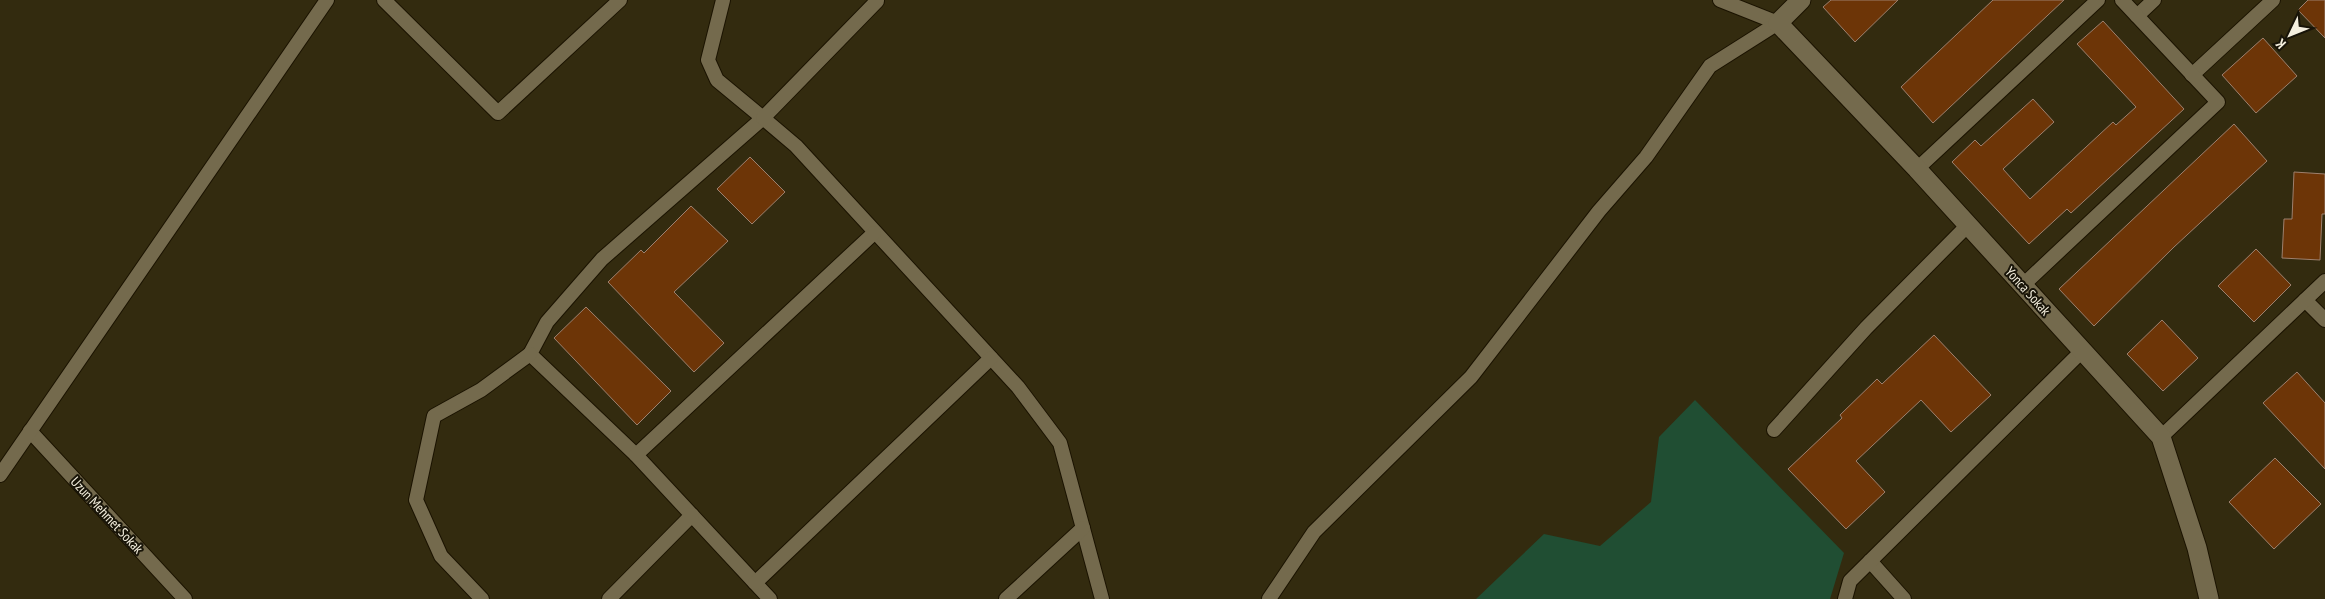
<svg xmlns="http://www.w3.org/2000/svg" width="2325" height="599" font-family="'PT Sans Narrow',sans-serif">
  <rect width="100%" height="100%" fill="#332b0f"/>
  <path fill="#204e33" d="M1695,400L1844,553L1830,599H1476L1544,534L1600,546L1651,502L1659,437Z"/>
  <g fill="#6d3507" stroke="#9d806e">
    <path d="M1831,0H1898L1855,42L1823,7Z"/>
    <path d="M1993,0H2064L1933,123L1901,87Z"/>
    <path d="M2308,0H2325V38L2298,10Z"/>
    <path d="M2103,21L2184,109L2071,213L2067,209L2029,244L1952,162L1975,140L1981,146L2033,99L2054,122L2003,169L2030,199L2113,122L2116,125L2136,107L2077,44Z"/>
    <path d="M2263,38L2297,76L2256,113L2222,75Z"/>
    <path d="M2234,124L2267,161L2174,247L2094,326L2059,289Z"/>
    <path d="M750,157L785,192L752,224L717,189Z"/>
    <path d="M2294,172L2325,174V214H2322L2320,260L2282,258L2284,219H2292Z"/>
    <path d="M691,206L728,241L674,292L724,343L694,372L608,282L641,250L644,253Z"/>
    <path d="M2256,249L2291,285L2254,322L2218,286Z"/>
    <path d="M586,307L671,391L637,425L554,338Z"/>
    <path d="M2162,320L2198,358L2163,391L2127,354Z"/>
    <path d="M1934,335L1991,395L1951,432L1921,400L1856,461L1885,492L1846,529L1788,469L1842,418L1840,415L1877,379L1882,384Z"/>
    <path d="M2297,372L2325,403V469L2263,403Z"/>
    <path d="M2275,458L2321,504L2274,549L2229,502Z"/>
  </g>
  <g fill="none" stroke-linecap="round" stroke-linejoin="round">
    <g stroke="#1b1300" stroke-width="16">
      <g id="street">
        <path d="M384,0L498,113L620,0"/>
        <path d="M723,0L708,60L717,80L763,118L602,259L547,322L530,354L636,455L770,599"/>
        <path d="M876,0L877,1L763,118L796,146L1018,387L1060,443L1102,599"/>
        <path d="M1720,0L1778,23"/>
        <path d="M2137,16L2154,0"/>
        <path d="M2192,75L2273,0"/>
        <path d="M1917,169L2098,0"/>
        <path d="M2023,285L2218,102L2122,0"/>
        <path d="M2305,300L2325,320"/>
        <path d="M1774,430L1866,328L1968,225"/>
        <path d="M30,431L185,599"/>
        <path d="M2161,437L2325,281"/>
        <path d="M636,455L874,233"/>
        <path d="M0,475L327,0"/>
        <path d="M1870,561L1904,599"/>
        <path d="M755,583L991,358"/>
        <path d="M482,599L441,556L416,500L434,416L481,390L530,354"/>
        <path d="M609,599L692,515"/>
        <path d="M1006,599L1083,528"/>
        <path d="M1269,599L1314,532L1471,377L1599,211L1646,157L1710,66L1778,23"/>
        <path d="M1845,599L1850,581L2083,350"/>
      </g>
    </g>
    <g stroke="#1b1300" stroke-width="21">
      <path id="secondary" d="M1801,0L1778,23L1917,169L2161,437L2197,548L2209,599"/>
    </g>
    <use href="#street" stroke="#746a4d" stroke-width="14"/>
    <use href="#secondary" stroke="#746a4d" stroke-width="19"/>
  </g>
  <g text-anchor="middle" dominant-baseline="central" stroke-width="4" stroke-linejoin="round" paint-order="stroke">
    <g font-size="14" fill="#f4efde" stroke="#181408">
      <text transform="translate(2028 291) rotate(48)">Yonca Sokak</text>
      <text transform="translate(107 515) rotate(47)">Uzun Mehmet Sokak</text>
    </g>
  </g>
  <g transform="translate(2290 35) rotate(227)" stroke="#181408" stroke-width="4" paint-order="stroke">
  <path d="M0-4L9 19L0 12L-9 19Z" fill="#f4efde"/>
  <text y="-8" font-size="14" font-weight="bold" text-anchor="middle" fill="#f4efde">K</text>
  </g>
</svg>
